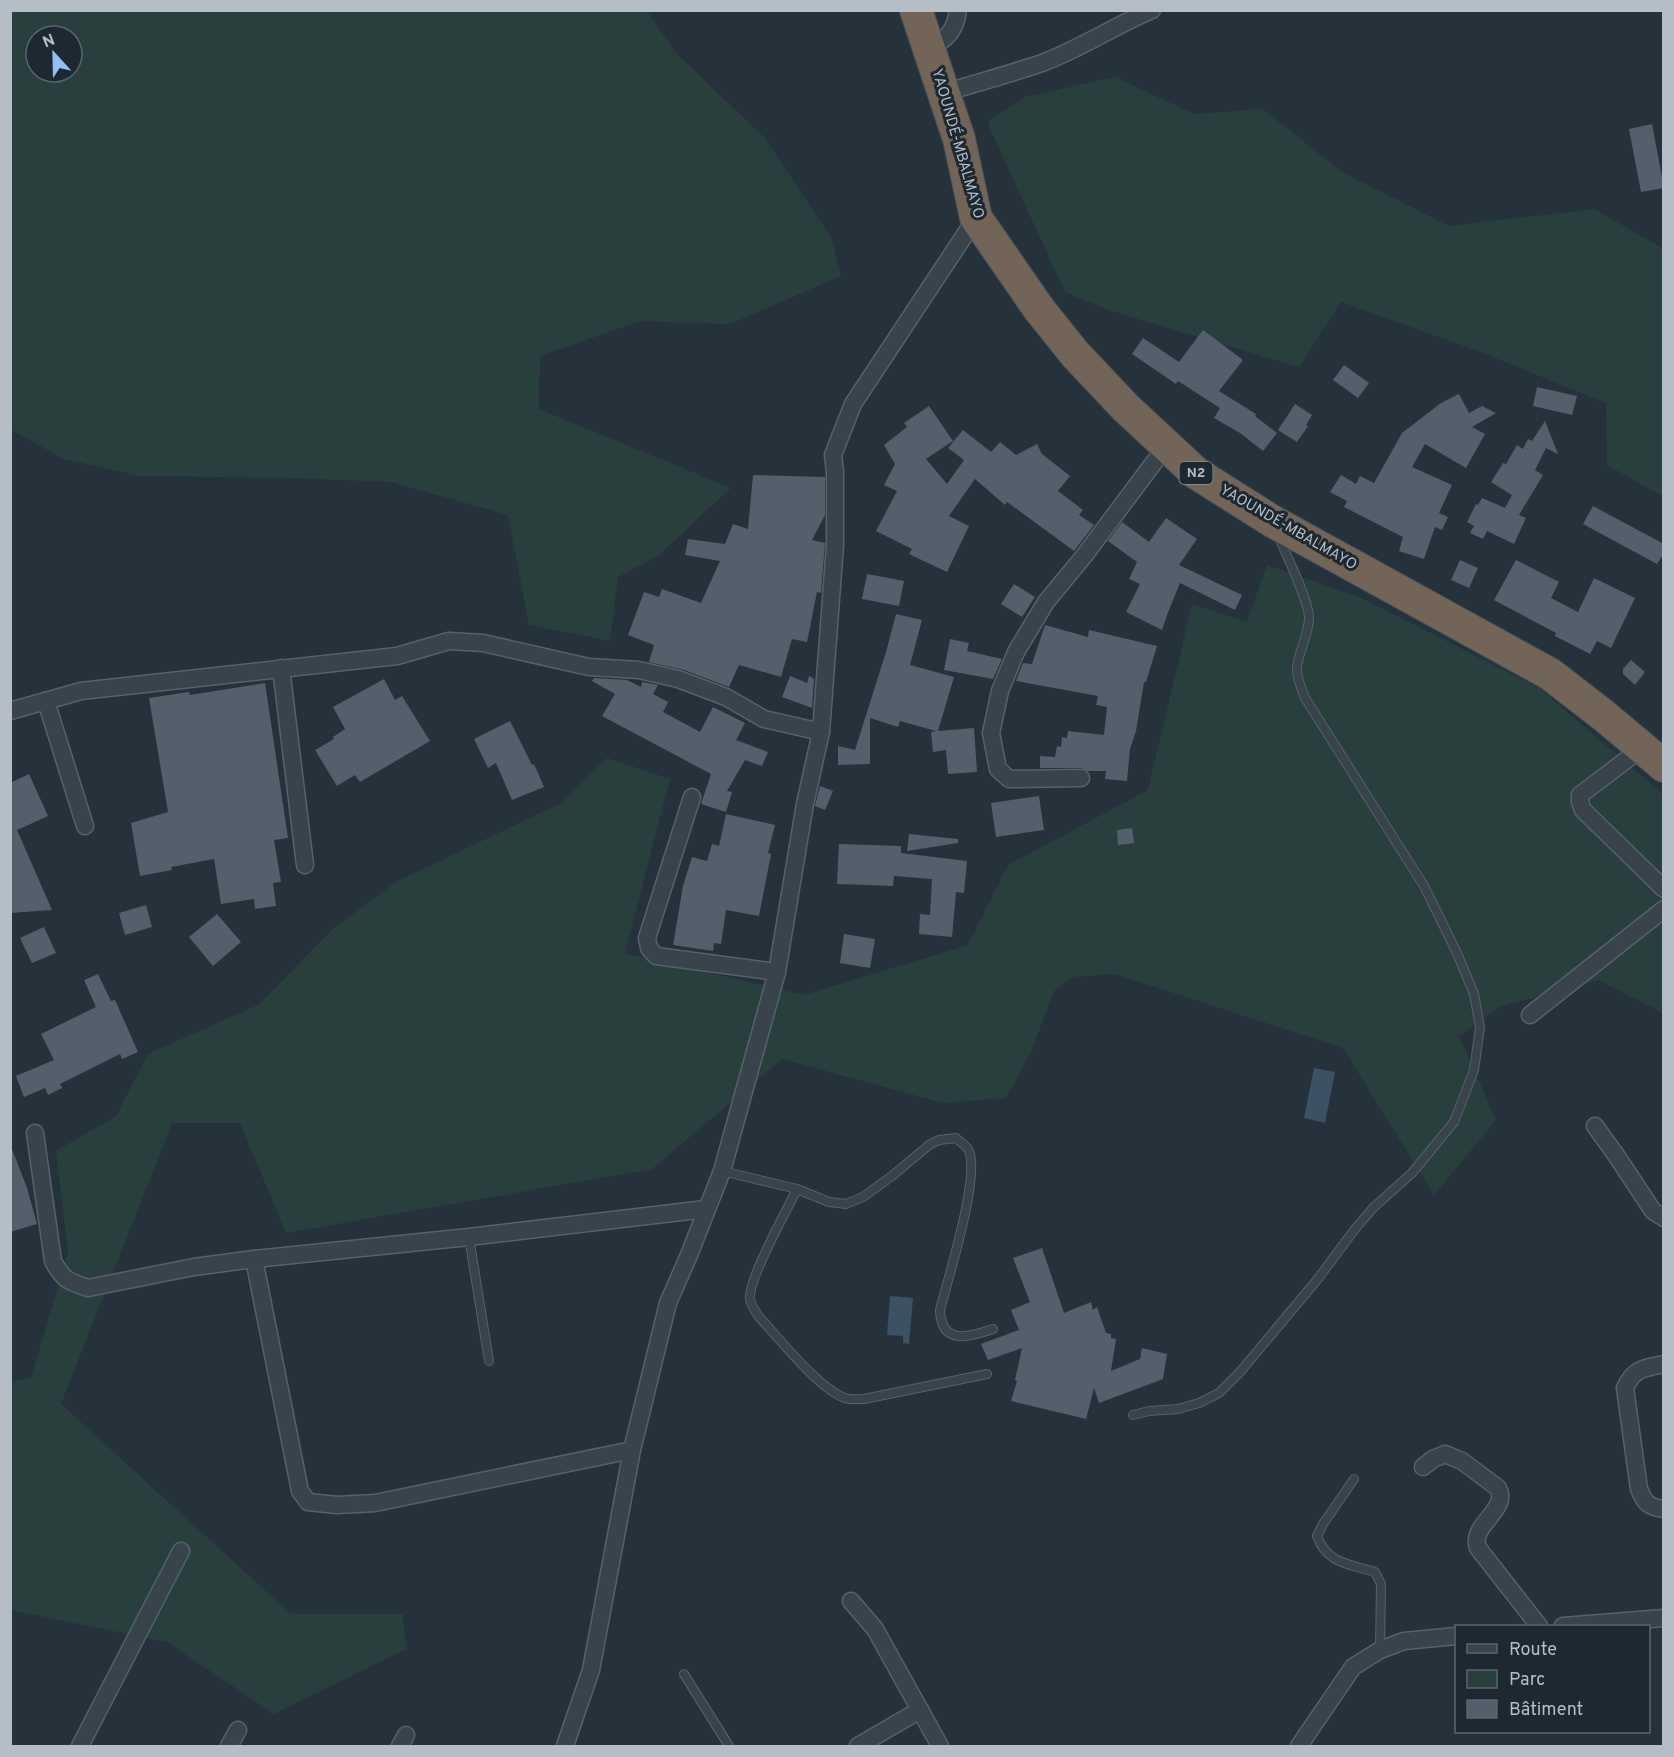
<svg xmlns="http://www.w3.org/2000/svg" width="1674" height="1757" font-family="Overpass,sans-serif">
  <rect width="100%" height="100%" fill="#25323c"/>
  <g fill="#283f3e" fill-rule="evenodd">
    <path d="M11,10L647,11L675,52L765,138L831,237L841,276L730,324L640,321L540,356L539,409L731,488L658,556L618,577L610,641L529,625L508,515L391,482L290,478L140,476L64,459L11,430ZM36,36H72V72H36Z"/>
    <path d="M1115,77L1194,114L1263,109L1342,172L1449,226L1595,209L1663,249V496L1607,465L1606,403L1478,351L1341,302L1299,367L1108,310L1065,292L987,122L1025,97Z"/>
    <path d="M1267,565L1362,598L1539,688L1663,794V1013L1598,980L1499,1007L1459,1036L1496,1120L1434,1195L1343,1048L1115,974L1072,977L1054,991L1031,1052L1006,1098L943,1103L782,1059L652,1169L286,1233L240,1123H172L61,1404L291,1614H403L406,1649L274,1714L167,1642L11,1610L10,1382L31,1378L68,1253L56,1151L116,1116L148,1054L258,1005L334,928L398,881L561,803L607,758L670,779L625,953L804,995L968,945L1008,865L1148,790L1192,604L1247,622Z"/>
  </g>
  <g fill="#3c5264">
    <path d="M1314,1068L1335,1072L1325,1123L1304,1118Z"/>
    <path d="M890,1296L913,1298L909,1344L903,1343V1336L887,1335Z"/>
  </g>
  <g fill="#53606c">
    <path d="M1652,124L1664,188L1641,192L1629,129Z"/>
    <path d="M1203,330L1243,360L1219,391L1256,414L1255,416L1277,433L1263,451L1240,433L1214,418L1220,408L1178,381L1176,384L1132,354L1143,338L1179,362Z"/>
    <path d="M1344,365L1369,383L1358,398L1333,380Z"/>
    <path d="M1537,387L1577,396L1572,415L1533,406Z"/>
    <path d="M1459,394L1469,413L1482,406L1496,413L1472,427L1485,434L1466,468L1425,444L1412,467L1452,485L1439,513L1448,517L1442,530L1435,527L1424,559L1399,551L1403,537L1344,507L1347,501L1330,492L1341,475L1356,484L1360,476L1374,483L1402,433L1441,403Z"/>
    <path d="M1295,404L1312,415L1306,425L1308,426L1297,442L1278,430Z"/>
    <path d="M929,406L953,441L926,459L947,484L964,460L948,448L963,430L991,452L1000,442L1016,455L1037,444L1042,454L1070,476L1058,491L1083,510L1079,515L1094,525L1074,551L1007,502L1005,505L975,479L949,516L969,526L947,572L909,554L912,549L876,531L897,491L884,485L895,464L884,445L907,427L904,423Z"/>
    <path d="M1545,421L1558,454L1546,448L1535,470L1543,475L1519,515L1526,518L1514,544L1487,531L1483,539L1470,533L1474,526L1467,522L1476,504L1478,505L1482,498L1505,508L1512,495L1491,482L1503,463L1506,464L1517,445L1523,449L1528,439L1532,441Z"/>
    <path d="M753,475L825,477V515L812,540L825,543L821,593L817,592L807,642L792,639L781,677L739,665L729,687L684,670L649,662L654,645L628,635L644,592L659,597L662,589L701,603L720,561L685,555L688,539L725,544L733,524L748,529Z"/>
    <path d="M1593,506L1664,544V553L1657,564L1583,524Z"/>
    <path d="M1166,518L1197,539L1179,565L1242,595L1235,610L1180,583L1167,615L1162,630L1126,612L1140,584L1129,579L1137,562L1108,541L1122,522L1149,542Z"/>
    <path d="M1460,560L1478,568L1469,588L1451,580Z"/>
    <path d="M1516,560L1559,582L1551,598L1578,612L1594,578L1635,598L1611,648L1597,641L1590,654L1555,636L1556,633L1494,600Z"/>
    <path d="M867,574L904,581L899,606L862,599Z"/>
    <path d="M1014,584L1035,597L1022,617L1001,604Z"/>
    <path d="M896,614L922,620L910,665L954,677L938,731L974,728L977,772L948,774L946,750L933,752L931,732L936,731L900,721L898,727L870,718V764L838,765V746L855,750L886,652Z"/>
    <path d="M1045,625L1088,637L1089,630L1157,646L1146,682H1144L1136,731L1130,749L1127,781L1105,779L1106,771H1088L1081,768H1040V756L1055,757L1057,746L1061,747L1062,737L1067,738L1068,731L1104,735L1107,707L1096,705L1098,696L1016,681L1023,663L1032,664Z"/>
    <path d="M950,639L969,643L967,651L1002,659L993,679L944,670Z"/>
    <path d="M1631,660L1645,672L1635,685L1623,674V669Z"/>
    <path d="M790,676L807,683L809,676L814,679L812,708L782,697Z"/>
    <path d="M594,678L627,680L641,687L642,682L658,685L653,694L668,702L663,712L700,732L713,707L745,723L736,740L768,752L762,766L745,760L727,791L732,792L726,812L701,804L711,774L602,716L615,694L592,681Z"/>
    <path d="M384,679L395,700L402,696L430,741L360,782L355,775L337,786L315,750L334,739L333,737L345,729L333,707Z"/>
    <path d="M265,683L288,838L274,840L281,882L273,883L276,906L255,909L254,899L221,904L214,859L171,867L172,870L140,876L131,823L168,812L149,698L189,692L190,695Z"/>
    <path d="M510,721L532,765L534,764L544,787L512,800L496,763L488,768L474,739Z"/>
    <path d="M29,774L48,816L17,830L52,910L10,913V783Z"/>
    <path d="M820,786L833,791L825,810L815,806Z"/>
    <path d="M1039,796L1044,830L996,837L991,803Z"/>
    <path d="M726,814L775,825L768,853L771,854L759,916L726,910L721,944L714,943L713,951L673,945L683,886L692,857L707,861L712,844L719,846Z"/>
    <path d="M1132,828L1134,843L1118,845L1117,830Z"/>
    <path d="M909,834L958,839V843L907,851Z"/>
    <path d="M839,844L901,846V853L967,861L964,893L956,892L952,937L919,934L920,914L930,915L932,879L894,876L893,886L837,884Z"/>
    <path d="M146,905L152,927L125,935L119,913Z"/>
    <path d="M217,914L241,942L213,966L189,937Z"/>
    <path d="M44,927L56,953L32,963L20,938Z"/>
    <path d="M844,934L875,939L870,968L840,963Z"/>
    <path d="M98,974L111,1001L115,1000L138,1052L122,1059L120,1054L60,1084L62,1088L48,1095L45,1088L24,1097L16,1076L54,1060L41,1034L96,1007L84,980Z"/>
    <path d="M10,1149H12L27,1188L37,1224L10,1232Z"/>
    <path d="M1042,1248L1064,1313L1091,1302L1093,1310L1097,1307L1106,1333L1111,1334V1338L1116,1339L1111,1371L1140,1359L1142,1348L1167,1354L1163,1379L1099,1403L1094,1388L1086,1419L1011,1401L1017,1381L1015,1380L1022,1348L988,1360L981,1344L1019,1330L1011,1310L1030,1302L1013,1258Z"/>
  </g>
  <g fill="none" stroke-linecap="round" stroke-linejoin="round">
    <g stroke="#57616a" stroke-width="10">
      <g id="lane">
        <path d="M722,1171L797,1189L829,1202L846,1204L863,1197L892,1176L929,1145L939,1140L956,1138C960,1142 967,1146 969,1151C980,1178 948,1278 940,1310C941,1346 970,1337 993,1329"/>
        <path d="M797,1189C787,1210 747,1281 750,1300C752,1307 756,1312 759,1317C779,1338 819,1389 845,1398C851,1400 858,1399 864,1399L987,1374"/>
        <path d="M469,1237L489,1361"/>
        <path d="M1133,1415L1149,1411L1178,1409L1199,1403L1219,1393L1240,1372L1317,1280L1355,1229L1373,1208L1412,1173L1454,1122L1474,1070L1480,1027L1474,994L1457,953L1424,886L1305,698C1302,689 1296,678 1297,667C1299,650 1309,635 1309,617C1308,598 1286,555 1278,535"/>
        <path d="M1354,1479L1323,1524L1317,1536C1327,1564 1350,1564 1375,1572L1381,1584L1380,1650"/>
        <path d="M684,1674L729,1746"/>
      </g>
    </g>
    <g stroke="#57616a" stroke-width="19">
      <g id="street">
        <path d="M929,50C946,38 955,33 958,10"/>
        <path d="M944,93C976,83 1010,74 1042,63C1080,49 1114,26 1152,10"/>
        <path d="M281,668L305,865"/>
        <path d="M46,701L85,826"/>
        <path d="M10,711L81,691L397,656L449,641L483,643L589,667L639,670L678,679L726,697L764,719L821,732"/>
        <path d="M1642,748L1580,795V802L1583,810L1664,889"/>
        <path d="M1081,778L1009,779L998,769L991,733L1000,691L1016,652L1046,602L1084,556L1167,445"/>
        <path d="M692,797L647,938L649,948L656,956L777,972"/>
        <path d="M1530,1015L1664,909"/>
        <path d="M1595,1126L1616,1155L1653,1211L1664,1218"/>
        <path d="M35,1133L53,1261C63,1280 68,1281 88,1288L194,1267L254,1259L469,1237L706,1209"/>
        <path d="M254,1259L300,1491L308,1502L337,1505L375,1503L632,1450"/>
        <path d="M1664,1364C1644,1368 1634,1368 1625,1388L1639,1489C1645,1503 1648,1507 1664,1509"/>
        <path d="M1423,1467L1433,1459L1445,1454L1462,1461L1498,1488C1510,1510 1469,1525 1478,1548L1539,1626"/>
        <path d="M851,1601L875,1629L940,1746"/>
        <path d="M1563,1626L1664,1618"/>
        <path d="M80,1746L181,1551"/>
        <path d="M229,1746L238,1730"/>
        <path d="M400,1746L406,1735"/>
        <path d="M565,1746L591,1670L632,1450L668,1303L689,1255L722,1171L777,972L805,804L821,732L835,545V472L833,455L853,404L976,218"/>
        <path d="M858,1746L920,1710"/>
        <path d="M1299,1746L1353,1667L1380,1650L1404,1641L1456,1636"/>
      </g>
    </g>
    <g stroke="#444e57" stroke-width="34">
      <path id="highway" d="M916,10L959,139L976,218L1039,309L1075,354L1125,407L1196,473L1272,521L1550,674L1603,715L1664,766"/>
    </g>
    <use href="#lane" stroke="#39434c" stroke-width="8"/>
    <use href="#street" stroke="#39434c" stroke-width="16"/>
    <use href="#highway" stroke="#726457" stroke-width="32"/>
  </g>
  <g text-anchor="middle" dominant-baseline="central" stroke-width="6" stroke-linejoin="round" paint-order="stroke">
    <rect fill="#1e2831" stroke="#88919a" stroke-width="1.5" x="1179.5" y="462" width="33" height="22" rx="4.5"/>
    <g font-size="14" font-weight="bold" fill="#b5bec7">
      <text x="1196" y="473">N2</text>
    </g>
    <g font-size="15" fill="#b5bec7" stroke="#1e2831">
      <text transform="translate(957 144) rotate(74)">YAOUNDÉ-MBALMAYO</text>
      <text transform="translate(1288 528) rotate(30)">YAOUNDÉ-MBALMAYO</text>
    </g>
  </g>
  <rect width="1674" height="1757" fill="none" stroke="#b5bec7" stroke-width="24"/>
  <rect x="1455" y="1625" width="195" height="108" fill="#1e2831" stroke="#5a646d" stroke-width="1.5"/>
  <rect x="1467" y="1644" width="30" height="9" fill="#39434c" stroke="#5a646d" stroke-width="1.5"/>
  <text x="1509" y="1655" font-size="18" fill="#b5bec7">Route</text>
  <rect x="1467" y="1670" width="30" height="18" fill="#283f3e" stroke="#5a646d" stroke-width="1.5"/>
  <text x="1509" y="1685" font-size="18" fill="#b5bec7">Parc</text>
  <rect x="1467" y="1700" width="30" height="18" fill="#53606c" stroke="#5a646d" stroke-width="1.5"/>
  <text x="1509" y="1715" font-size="18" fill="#b5bec7">Bâtiment</text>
  <g transform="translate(54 54) rotate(338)"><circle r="28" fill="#1e2831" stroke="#5a646d" stroke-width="1.5"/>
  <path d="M0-4.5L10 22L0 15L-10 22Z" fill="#90c1f1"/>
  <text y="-9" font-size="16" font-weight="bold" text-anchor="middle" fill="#b5bec7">N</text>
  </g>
</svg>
